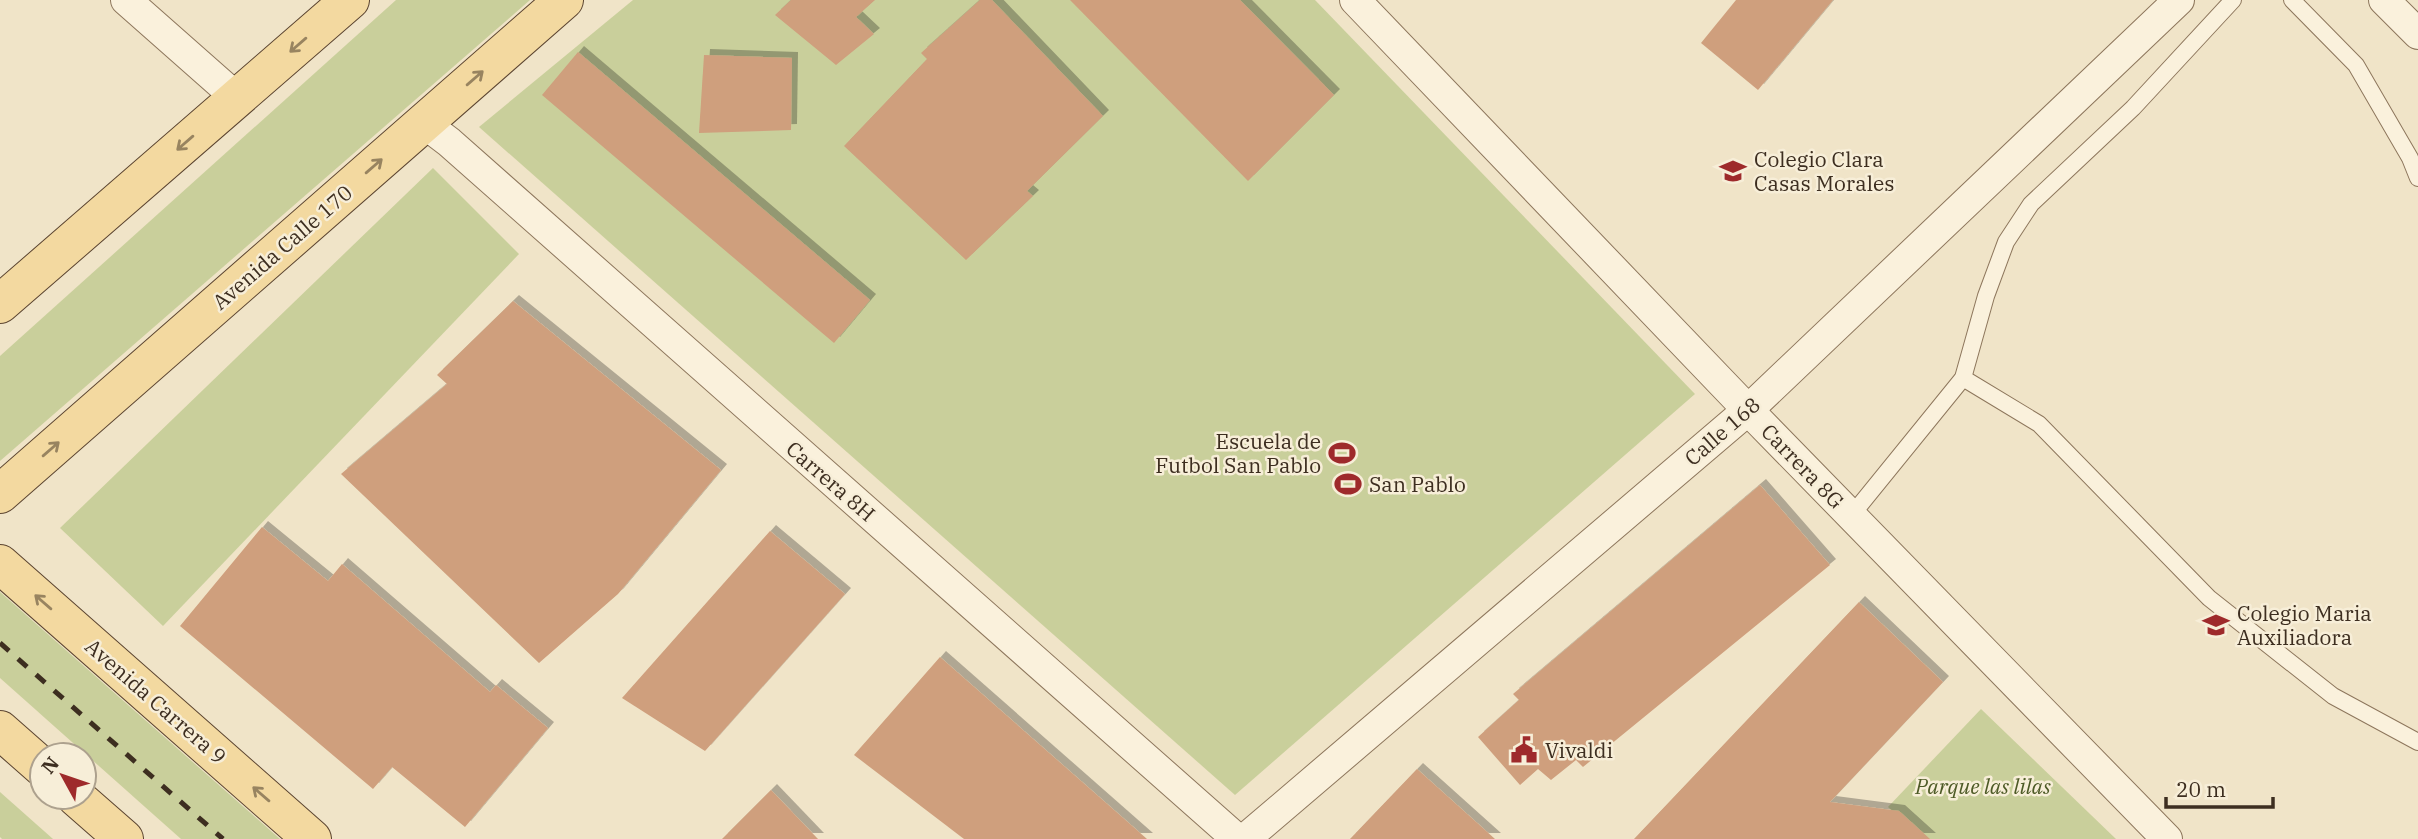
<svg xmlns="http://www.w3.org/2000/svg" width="2418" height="839" font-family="'IBM Plex Serif',serif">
  <defs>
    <filter id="shadow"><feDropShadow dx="6" dy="-6" stdDeviation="0" flood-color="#0004"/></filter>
  </defs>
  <rect width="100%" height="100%" fill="#f0e4c8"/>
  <g fill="#c9cf9b">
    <path d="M396,0H530L0,461V356Z"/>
    <path d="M633,0H1315L1695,394L1235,795L479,127Z"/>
    <path d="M433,168L519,254L163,626L60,528Z"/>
    <path d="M0,592L280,839H181L0,678Z"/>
    <path d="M1981,709L2116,839H1922L1888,807Z"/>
    <path d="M0,792L53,839H2L0,837Z"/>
  </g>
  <g fill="#cf9f7d" filter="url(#shadow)">
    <path d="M791,0H875L856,17L874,34L836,65L775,15Z"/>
    <path d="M980,0H992L1103,116L1027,191L1033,196L966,260L844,146L927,59L921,53Z"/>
    <path d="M1070,0H1240L1334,95L1248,181Z"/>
    <path d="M1736,0H1833L1758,90L1701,43Z"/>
    <path d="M578,52L870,300L834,343L542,95Z"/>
    <path d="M704,55L792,58L791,130L699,133Z"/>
    <path d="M513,301L721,470L618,594L539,663L341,474L447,384L437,375Z"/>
    <path d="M1760,485L1830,565L1583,767L1576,760L1551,780L1538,769L1520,785L1478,737L1519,700L1513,694Z"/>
    <path d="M262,527L328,581L342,564L490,692L496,685L548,728L465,827L392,767L373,789L180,626Z"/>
    <path d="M770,531L845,594L705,751L622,698Z"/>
    <path d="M1859,602L1943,682L1830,802L1899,811L1930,839H1634Z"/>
    <path d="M940,657L1147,839H964L854,755Z"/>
    <path d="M1417,769L1495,839H1350Z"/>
    <path d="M771,790L818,839H722Z"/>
  </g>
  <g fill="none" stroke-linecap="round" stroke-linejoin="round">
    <g stroke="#8d765c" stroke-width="18">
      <g id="service">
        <path d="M2292,0L2356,65L2410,158L2418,178"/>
        <path d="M1963,378L2039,424L2209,598L2333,696L2418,742"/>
        <path d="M1851,516L1963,378L1986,296L2006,242L2031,204L2133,108L2233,0"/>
      </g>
    </g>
    <g stroke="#8d765c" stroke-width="32">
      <g id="minor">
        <path d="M126,0L237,98"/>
        <path d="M1355,0L1748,410L2167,839"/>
        <path d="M2384,0L2418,34"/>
        <path d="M424,123L449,142L1237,839"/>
        <path d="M1245,839L1748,410L2179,0"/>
      </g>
    </g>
    <g stroke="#5b4430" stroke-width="40">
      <g id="primary">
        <path d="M0,304L350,0"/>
        <path d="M0,494L564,0"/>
        <path d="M0,564L312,839"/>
        <path d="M0,730L42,767"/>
        <path d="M76,797L124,839"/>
      </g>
    </g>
    <use href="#service" stroke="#faf1dc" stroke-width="16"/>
    <use href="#minor" stroke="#faf1dc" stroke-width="30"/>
    <use href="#primary" stroke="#f3d9a0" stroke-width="38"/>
    <path stroke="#3d2e20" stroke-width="5" stroke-dasharray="12 12" stroke-linecap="butt" d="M0,643L223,839"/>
  </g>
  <defs><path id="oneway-shaft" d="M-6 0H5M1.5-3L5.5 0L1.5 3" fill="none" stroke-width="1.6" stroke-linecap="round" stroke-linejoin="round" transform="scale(1.75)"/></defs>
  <g stroke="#988460">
    <use href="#oneway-shaft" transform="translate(298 45) rotate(139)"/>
    <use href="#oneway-shaft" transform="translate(475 78) rotate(-41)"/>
    <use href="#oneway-shaft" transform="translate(185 143) rotate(139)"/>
    <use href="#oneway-shaft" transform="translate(374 166) rotate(-41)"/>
    <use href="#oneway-shaft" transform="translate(51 449) rotate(-41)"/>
    <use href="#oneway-shaft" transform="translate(43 602) rotate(-139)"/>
    <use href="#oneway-shaft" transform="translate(261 794) rotate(-139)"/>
  </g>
  <defs>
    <g id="school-bare" transform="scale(2.1)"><path d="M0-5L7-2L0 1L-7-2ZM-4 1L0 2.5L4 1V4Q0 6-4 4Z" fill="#9e2a2b" stroke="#f7eed8" stroke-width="2.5" paint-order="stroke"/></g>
    <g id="stadium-bare" transform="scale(2.1)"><path d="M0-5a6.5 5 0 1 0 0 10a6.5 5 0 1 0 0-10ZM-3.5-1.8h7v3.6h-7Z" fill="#9e2a2b" stroke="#f7eed8" stroke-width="2.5" paint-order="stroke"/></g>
    <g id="civic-bare" transform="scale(2.1)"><path d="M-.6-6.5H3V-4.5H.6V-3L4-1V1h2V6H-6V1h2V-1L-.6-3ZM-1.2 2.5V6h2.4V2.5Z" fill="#9e2a2b" stroke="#f7eed8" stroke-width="2.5" paint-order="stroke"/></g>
  </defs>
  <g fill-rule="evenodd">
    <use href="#school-bare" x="1733" y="171"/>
    <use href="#stadium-bare" x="1342" y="453"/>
    <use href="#stadium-bare" x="1348" y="484"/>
    <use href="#school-bare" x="2216" y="625"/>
    <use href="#civic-bare" x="1524" y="750"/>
  </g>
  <g text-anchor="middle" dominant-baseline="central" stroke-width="5" stroke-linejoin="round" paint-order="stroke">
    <g font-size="21" fill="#3d2e20" stroke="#f7eed8" text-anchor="start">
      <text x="1754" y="159">Colegio Clara<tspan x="1754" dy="24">Casas Morales</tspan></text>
      <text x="1321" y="441" text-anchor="end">Escuela de<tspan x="1321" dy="24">Futbol San Pablo</tspan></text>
      <text x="1369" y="484">San Pablo</text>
      <text x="2237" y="613">Colegio Maria<tspan x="2237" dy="24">Auxiliadora</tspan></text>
      <text x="1545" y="750">Vivaldi</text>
    </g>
    <g font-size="21" fill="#3d2e20" stroke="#f7eed8">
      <text transform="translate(282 247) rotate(-41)">Avenida Calle 170</text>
      <text transform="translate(1722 431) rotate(-41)">Calle 168</text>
      <text transform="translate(1803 466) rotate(46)">Carrera 8G</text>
      <text transform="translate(831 481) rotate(41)">Carrera 8H</text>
      <text transform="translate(156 701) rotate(41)">Avenida Carrera 9</text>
    </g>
    <g font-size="21" font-style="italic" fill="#4d5a26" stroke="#f7eed8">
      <text x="1983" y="786">Parque las lilas</text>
    </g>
  </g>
  <g transform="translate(63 776) rotate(310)"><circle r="33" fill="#f7eed8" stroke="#ada18e" stroke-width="2"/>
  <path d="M0-5L12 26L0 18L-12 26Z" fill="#9e2a2b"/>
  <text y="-10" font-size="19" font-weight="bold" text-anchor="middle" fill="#3d2e20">N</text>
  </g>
  <path d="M2166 797v10h107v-10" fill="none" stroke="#3d2e20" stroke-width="3.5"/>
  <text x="2176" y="797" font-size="21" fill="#3d2e20" stroke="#f7eed8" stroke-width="5" paint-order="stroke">20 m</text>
</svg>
